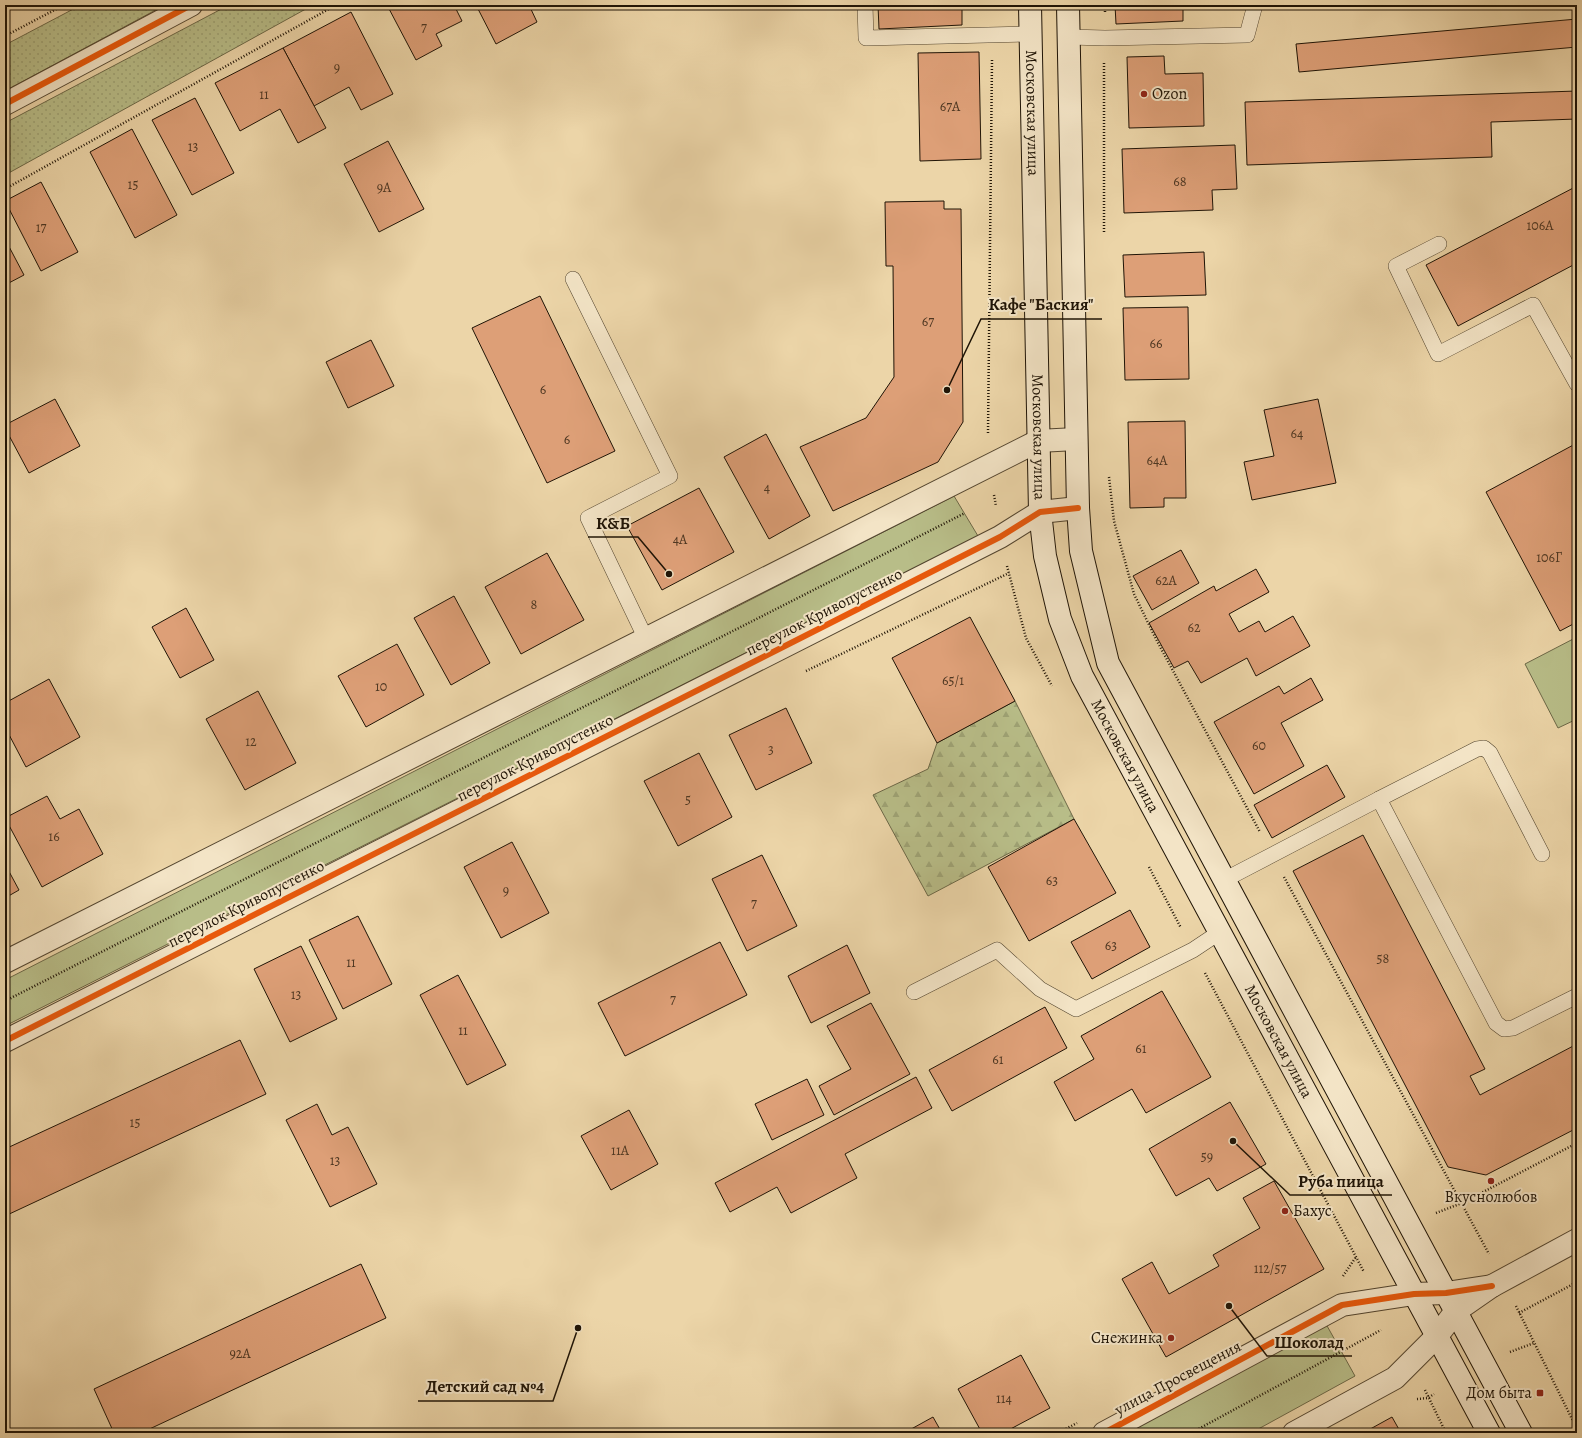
<svg xmlns="http://www.w3.org/2000/svg" width="1582" height="1438" font-family="Alegreya,serif">
  <defs>
    <pattern id="grass-dots" width="8" height="8" patternUnits="userSpaceOnUse"><rect width="8" height="8" fill="#b8bd88"/><path d="M2 2h.1M6 6h.1" fill="none" stroke="#9ea274" stroke-width="1.8" stroke-linecap="round"/></pattern>
    <pattern id="forest-firs" width="22" height="20" patternUnits="userSpaceOnUse"><rect width="22" height="20" fill="#b8bd88"/><path d="M5 1l3.5 6h-7zM16 11l3.5 6h-7z" fill="#9ea274"/></pattern>
  </defs>
  <rect width="100%" height="100%" fill="#ecd5a8"/>
  <filter id="stains"><feTurbulence type="fractalNoise" baseFrequency=".005" numOctaves="4"/><feColorMatrix values="0 0 0 0 .2 0 0 0 0 .09 0 0 0 0 .02 0 0 0 .5 -.17"/></filter>
  <radialGradient id="worn" r=".72"><stop offset=".6" stop-color="#630" stop-opacity="0"/><stop offset="1" stop-color="#630" stop-opacity=".3"/></radialGradient>
  <g fill="url(#grass-dots)" stroke="#6c6847">
    <path d="M81,5H165L5,91V45Z"/>
    <path d="M229,5H313L5,175V123Z"/>
  </g>
  <path fill="url(#forest-firs)" stroke="#6c6847" d="M1015,701L1074,819L928,896L873,795L928,769L937,743Z"/>
  <g fill="#b8bd88" stroke="#6c6847">
    <path d="M954,496L978,536L5,1026V980Z"/>
    <path d="M1577,637V686L1574,688L1577,694V719L1558,728L1525,664Z"/>
    <path d="M1326,1324L1355,1376L1251,1433H1123Z"/>
  </g>
  <g fill="#dd9f77" stroke="#1f1406">
    <path d="M5,5H15L16,7L5,12Z"/>
    <path d="M387,5H454L462,21L436,34L442,46L416,60Z"/>
    <path d="M476,5H529L537,22L496,44Z"/>
    <path d="M878,5H962V25L879,29Z"/>
    <path d="M1115,5H1183V21L1116,24Z"/>
    <path d="M351,12L393,94L361,110L349,87L314,106L283,48Z"/>
    <path d="M1577,19V47L1299,72L1296,44Z"/>
    <path d="M283,48L326,128L298,143L280,109L240,131L215,83Z"/>
    <path d="M979,52L981,159L920,161L918,53Z"/>
    <path d="M1164,56L1165,74L1203,73L1204,126L1129,128L1127,57Z"/>
    <path d="M1577,91V119L1491,122L1492,157L1247,165L1245,102Z"/>
    <path d="M195,98L234,173L192,195L152,120Z"/>
    <path d="M132,129L177,215L135,238L90,152Z"/>
    <path d="M388,141L424,209L379,232L344,164Z"/>
    <path d="M1235,145L1237,189L1212,190L1213,210L1124,213L1122,149Z"/>
    <path d="M41,182L78,252L41,271L5,201Z"/>
    <path d="M1577,186V263L1458,326L1426,265Z"/>
    <path d="M944,201V209H961L963,422L938,462L833,511L800,447L866,418L894,377L893,266H886L885,202Z"/>
    <path d="M5,239L24,275L5,285Z"/>
    <path d="M1204,252L1206,295L1125,297L1123,255Z"/>
    <path d="M540,296L615,451L547,483L472,328Z"/>
    <path d="M1188,307L1189,379L1125,380L1123,308Z"/>
    <path d="M371,340L394,386L348,408L326,362Z"/>
    <path d="M55,399L80,446L29,473L5,428V425Z"/>
    <path d="M1318,399L1336,483L1252,500L1244,462L1274,456L1264,410Z"/>
    <path d="M1185,421L1186,498H1164V507L1130,508L1128,422Z"/>
    <path d="M766,434L810,516L769,539L724,457Z"/>
    <path d="M1577,443V622L1560,631L1486,492Z"/>
    <path d="M699,488L734,552L662,590L627,526Z"/>
    <path d="M1181,550L1199,583L1152,610L1133,576Z"/>
    <path d="M547,553L584,620L521,654L485,587Z"/>
    <path d="M1256,569L1269,592L1229,614L1239,632L1259,621L1265,632L1293,616L1310,646L1256,676L1247,658L1201,683L1188,661L1174,668L1149,623L1214,586L1216,591Z"/>
    <path d="M454,596L490,663L451,685L414,618Z"/>
    <path d="M186,608L214,660L180,678L152,627Z"/>
    <path d="M970,617L1015,701L937,743L892,658Z"/>
    <path d="M397,644L424,695L366,727L338,676Z"/>
    <path d="M1311,678L1323,700L1281,723L1304,766L1254,794L1214,722L1279,686L1284,694Z"/>
    <path d="M49,679L80,737L26,767L5,727V703Z"/>
    <path d="M258,691L296,763L245,790L206,719Z"/>
    <path d="M786,708L812,763L756,790L729,735Z"/>
    <path d="M699,753L732,817L678,846L644,781Z"/>
    <path d="M1327,765L1345,797L1272,838L1254,805Z"/>
    <path d="M47,796L60,819L79,809L103,854L42,887L5,818Z"/>
    <path d="M1074,819L1116,893L1029,941L988,867Z"/>
    <path d="M1363,835L1485,1069L1470,1076L1480,1095L1577,1044V1128L1486,1175L1448,1167L1293,871Z"/>
    <path d="M512,842L549,913L501,938L464,867Z"/>
    <path d="M762,855L797,926L747,951L712,879Z"/>
    <path d="M5,864L19,890L5,898Z"/>
    <path d="M1130,910L1150,947L1092,979L1071,942Z"/>
    <path d="M358,916L392,984L343,1009L309,940Z"/>
    <path d="M720,942L747,995L625,1056L598,1003Z"/>
    <path d="M847,945L870,993L811,1023L788,976Z"/>
    <path d="M301,946L337,1019L290,1042L254,969Z"/>
    <path d="M458,975L506,1065L467,1085L420,995Z"/>
    <path d="M1162,991L1211,1077L1146,1113L1132,1089L1075,1121L1054,1082L1094,1059L1081,1036Z"/>
    <path d="M871,1003L910,1074L834,1115L819,1086L851,1069L827,1026Z"/>
    <path d="M1045,1007L1067,1048L952,1111L929,1070Z"/>
    <path d="M240,1040L266,1094L5,1216V1149Z"/>
    <path d="M916,1077L932,1108L845,1154L857,1178L791,1213L777,1187L730,1212L715,1183Z"/>
    <path d="M807,1079L824,1115L772,1140L755,1104Z"/>
    <path d="M1230,1102L1266,1164L1217,1191L1209,1178L1176,1196L1149,1149Z"/>
    <path d="M317,1104L332,1135L348,1127L377,1184L330,1207L286,1120Z"/>
    <path d="M629,1110L658,1164L611,1190L581,1136Z"/>
    <path d="M1274,1181L1324,1269L1166,1357L1122,1279L1152,1262L1169,1294L1219,1266L1213,1255L1260,1228L1243,1198Z"/>
    <path d="M361,1264L386,1318L141,1433H114L94,1389Z"/>
    <path d="M1021,1355L1050,1408L1003,1433H982L958,1389Z"/>
    <path d="M933,1417L942,1433H904Z"/>
    <path d="M1392,1417L1401,1433H1363Z"/>
  </g>
  <g fill="none" stroke-linecap="round" stroke-linejoin="round">
    <g stroke="#52442e" stroke-width="16">
      <g id="service">
        <path d="M865,5L866,38L1030,34"/>
        <path d="M1069,37L1105,38L1247,35L1255,5"/>
        <path d="M1439,244L1396,266L1438,354L1533,305L1577,384"/>
        <path d="M573,279L670,476L588,518L646,639"/>
        <path d="M1379,799L1477,749L1484,748L1490,753L1542,854"/>
        <path d="M1224,880L1379,799L1496,1023L1504,1029L1513,1028L1577,996"/>
        <path d="M914,992L997,950L1040,989L1076,1009L1193,950L1220,932"/>
      </g>
    </g>
    <g stroke="#52442e" stroke-width="24">
      <g id="minor">
        <path d="M5,104L191,5"/>
        <path d="M5,962L1038,441L1076,439"/>
        <path d="M5,1041L1000,537L1040,512L1078,508"/>
      </g>
    </g>
    <g stroke="#52442e" stroke-width="24">
      <g id="tertiary">
        <path d="M1104,1433L1342,1305L1414,1294L1446,1293L1492,1286"/>
        <path d="M1294,1433L1395,1378L1437,1336L1456,1311L1492,1286L1577,1240"/>
      </g>
    </g>
    <g stroke="#1f1406" stroke-width="24">
      <g id="secondary">
        <path id="s1" d="M1030,5L1040,512L1045,556L1060,619L1082,676L1489,1433"/>
        <path d="M1068,5L1078,508L1081,551L1108,663L1521,1433"/>
      </g>
    </g>
    <g stroke="#1f1406" stroke-width="2.5" stroke-dasharray="1 2" stroke-linecap="butt">
      <path d="M1105,12V5"/>
      <path d="M5,36L64,5"/>
      <path d="M5,189L336,5"/>
      <path d="M1104,232V63"/>
      <path d="M988,433L992,60"/>
      <path d="M1109,477L1114,521L1134,594L1157,641L1260,832"/>
      <path d="M994,495L996,506"/>
      <path d="M1007,566L1026,638L1052,686"/>
      <path d="M806,671L1009,573"/>
      <path d="M1149,867L1181,928"/>
      <path d="M1284,877L1489,1254"/>
      <path d="M1205,973L1364,1272"/>
      <path d="M5,1001L965,513"/>
      <path d="M1436,1213L1462,1203L1577,1143"/>
      <path d="M1343,1276L1356,1257"/>
      <path d="M1516,1306L1577,1429"/>
      <path d="M1519,1313L1577,1282"/>
      <path d="M1510,1352L1534,1343"/>
      <path d="M1425,1390L1446,1433"/>
      <path d="M1417,1399L1428,1398L1434,1394"/>
      <path d="M1058,1433L1077,1423"/>
      <path d="M1191,1433L1381,1330"/>
    </g>
    <use href="#service" stroke="#f3e4c6" stroke-width="15"/>
    <use href="#minor" stroke="#f3e4c6" stroke-width="22"/>
    <use href="#tertiary" stroke="#f3e4c6" stroke-width="22"/>
    <use href="#secondary" stroke="#f3e4c6" stroke-width="22"/>
    <g stroke="#f3e4c6" stroke-width="8">
      <g id="cycleway">
        <path d="M5,104L191,5"/>
        <path d="M5,1041L1000,537L1040,512L1078,508"/>
        <path d="M1104,1433L1342,1305L1414,1294L1446,1293L1492,1286"/>
      </g>
    </g>
    <use href="#cycleway" stroke="#e8590c" stroke-width="6"/>
  </g>
  <g fill="#8f2418" stroke="#f3e4c6" stroke-width="1.5">
    <circle cx="1144" cy="94" r="4"/>
    <circle cx="1491" cy="1181" r="4"/>
    <circle cx="1285" cy="1211" r="4"/>
    <circle cx="1171" cy="1338" r="4"/>
    <rect x="1536" y="1389" width="8" height="8" rx="2"/>
  </g>
  <g text-anchor="middle" dominant-baseline="central" stroke-width="4" stroke-linejoin="round" paint-order="stroke">
    <g font-size="14" fill="#4e3722">
      <text x="424" y="27">7</text>
      <text x="337" y="67">9</text>
      <text x="264" y="94">11</text>
      <text x="950" y="106">67А</text>
      <text x="193" y="146">13</text>
      <text x="1180" y="181">68</text>
      <text x="133" y="184">15</text>
      <text x="384" y="187">9А</text>
      <text x="1540" y="225">106А</text>
      <text x="41" y="227">17</text>
      <text x="928" y="321">67</text>
      <text x="1156" y="343">66</text>
      <text x="543" y="389">6</text>
      <text x="1297" y="433">64</text>
      <text x="567" y="439">6</text>
      <text x="1157" y="460">64А</text>
      <text x="767" y="487">4</text>
      <text x="680" y="539">4А</text>
      <text x="1549" y="557">106Г</text>
      <text x="1166" y="580">62А</text>
      <text x="534" y="604">8</text>
      <text x="1194" y="627">62</text>
      <text x="953" y="680">65/1</text>
      <text x="381" y="686">10</text>
      <text x="251" y="741">12</text>
      <text x="1259" y="745">60</text>
      <text x="771" y="749">3</text>
      <text x="688" y="799">5</text>
      <text x="54" y="836">16</text>
      <text x="1052" y="880">63</text>
      <text x="506" y="890">9</text>
      <text x="754" y="903">7</text>
      <text x="1111" y="945">63</text>
      <text x="1383" y="958">58</text>
      <text x="351" y="962">11</text>
      <text x="296" y="994">13</text>
      <text x="673" y="999">7</text>
      <text x="463" y="1030">11</text>
      <text x="1141" y="1048">61</text>
      <text x="998" y="1059">61</text>
      <text x="135" y="1122">15</text>
      <text x="620" y="1150">11А</text>
      <text x="1207" y="1156">59</text>
      <text x="335" y="1160">13</text>
      <text x="1270" y="1268">112/57</text>
      <text x="240" y="1353">92А</text>
      <text x="1004" y="1398">114</text>
    </g>
    <g font-size="16" fill="#1f1406" stroke="#f3e4c6" text-anchor="start">
      <text x="1152" y="94">Ozon</text>
      <text x="1491" y="1197" text-anchor="middle">Вкуснолюбов</text>
      <text x="1293" y="1211">Бахус</text>
      <text x="1163" y="1338" text-anchor="end">Снежинка</text>
      <text x="1532" y="1393" text-anchor="end">Дом быта</text>
    </g>
    <g font-size="16" fill="#1f1406" stroke="#f3e4c6">
      <text stroke="none"><textPath href="#s1" startOffset="108">Московская улица</textPath></text>
      <text stroke="none"><textPath href="#s1" startOffset="432">Московская улица</textPath></text>
      <text transform="translate(824 612) rotate(-27)">переулок Кривопустенко</text>
      <text stroke="none"><textPath href="#s1" startOffset="768">Московская улица</textPath></text>
      <text transform="translate(535 758) rotate(-27)">переулок Кривопустенко</text>
      <text transform="translate(246 904) rotate(-27)">переулок Кривопустенко</text>
      <text stroke="none"><textPath href="#s1" startOffset="1092">Московская улица</textPath></text>
      <text transform="translate(1178 1378) rotate(-28)">улица Просвещения</text>
    </g>
  </g>
  <path fill="none" stroke="#1f1406" stroke-width="1.5" d="M947 390L981 319H1102M669 574L638 537H588M1233 1141L1290 1195H1392M1229 1306L1267 1356H1352M578 1328L553 1401H418"/>
  <g fill="#1f1406" stroke="#f3e4c6" stroke-width="1.5">
    <circle cx="947" cy="390" r="4"/>
    <circle cx="669" cy="574" r="4"/>
    <circle cx="1233" cy="1141" r="4"/>
    <circle cx="1229" cy="1306" r="4"/>
    <circle cx="578" cy="1328" r="4"/>
  </g>
  <g font-size="17" text-anchor="middle" font-weight="bold" fill="#1f1406" stroke="#f3e4c6" stroke-width="4" stroke-linejoin="round" paint-order="stroke">
    <text x="1041" y="310">Кафе "Баския"</text>
    <text x="613" y="529">К&amp;Б</text>
    <text x="1341" y="1187">Руба пиица</text>
    <text x="1309" y="1348">Шоколад</text>
    <text x="485" y="1392">Детский сад №4</text>
  </g>
  <rect width="1582" height="1438" fill="none" stroke="#ecd5a8" stroke-width="20"/>
  <rect x="6" y="6" width="1570" height="1426" fill="none" stroke="#1f1406" stroke-width="2"/>
  <rect x="10" y="10" width="1562" height="1418" fill="none" stroke="#1f1406"/>
  <rect width="100%" height="100%" filter="url(#stains)"/>
  <rect width="100%" height="100%" fill="url(#worn)"/>
</svg>
